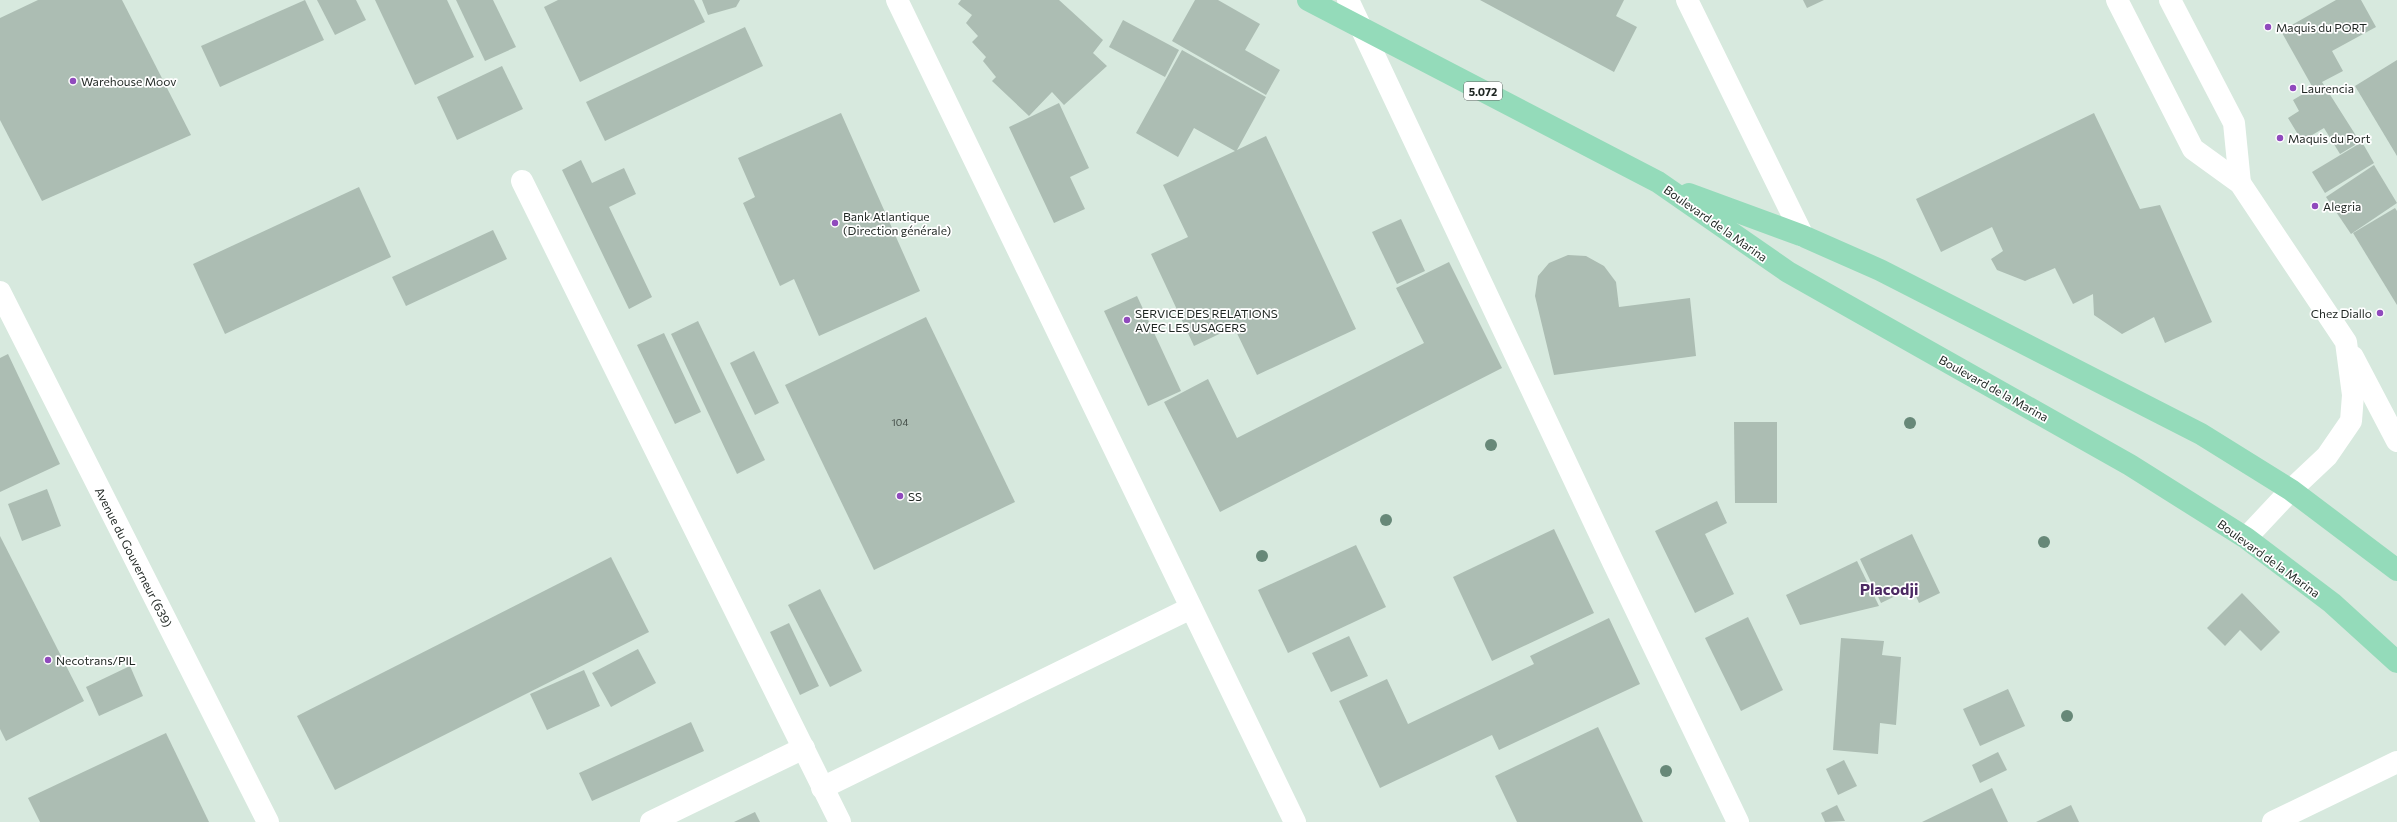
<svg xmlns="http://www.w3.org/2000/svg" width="2397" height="822" font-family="Commissioner,sans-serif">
  <rect width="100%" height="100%" fill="#d7e9de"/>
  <g fill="#acbdb3">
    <path d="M38,0H122L191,135L42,201L0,120V18Z"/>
    <path d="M305,0L324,40L220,87L201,46Z"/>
    <path d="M317,0H356L366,20L335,35Z"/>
    <path d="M375,0H447L474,57L415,85Z"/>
    <path d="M456,0H493L516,47L485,61Z"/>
    <path d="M558,0H694L705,22L580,82L544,7Z"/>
    <path d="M702,0H740L736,7L708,15Z"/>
    <path d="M961,0H1059L1103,40L1093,53L1107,66L1064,105L1052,92L1029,116L992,81L996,77L983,61L986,57L972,42L978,36L966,23L972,15L958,4Z"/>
    <path d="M1195,0H1218L1260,24L1245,50L1280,70L1266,95L1172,41Z"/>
    <path d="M1480,0H1624L1616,16L1637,27L1614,72Z"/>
    <path d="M1803,0H1824L1807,8Z"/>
    <path d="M2336,0H2361L2376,27L2332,51L2343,71L2322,82L2360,142L2340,154L2324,128L2302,141L2288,118L2299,111L2293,100L2313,88L2281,31Z"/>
    <path d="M1123,20L1179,50L1165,77L1109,47Z"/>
    <path d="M745,27L763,66L605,141L586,102Z"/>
    <path d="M1182,50L1266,97L1237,150L1266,136L1356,329L1257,375L1234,327L1194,346L1151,254L1188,237L1163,185L1235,151L1194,128L1178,157L1136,133Z"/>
    <path d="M2397,60V156L2355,86Z"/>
    <path d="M502,66L523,109L457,140L437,97Z"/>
    <path d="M1059,103L1089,168L1070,177L1085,209L1054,223L1009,127Z"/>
    <path d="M841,113L920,291L819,336L794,279L780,286L743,203L755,197L738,158Z"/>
    <path d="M2094,113L2140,209L2160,205L2212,322L2165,343L2154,317L2122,334L2094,315L2093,294L2073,304L2055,268L2025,281L1997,270L1991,259L2003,251L1992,227L1941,252L1916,199Z"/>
    <path d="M2362,142L2374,163L2325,193L2312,172Z"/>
    <path d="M581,160L592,183L624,168L636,194L609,207L652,297L629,309L562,170Z"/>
    <path d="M2374,165L2397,203L2351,234L2326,197Z"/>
    <path d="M359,187L391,257L225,334L193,264Z"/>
    <path d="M2395,208L2397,211V305L2353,233Z"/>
    <path d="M1401,219L1425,271L1397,284L1372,232Z"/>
    <path d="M493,230L507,259L406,306L392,277Z"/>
    <path d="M1568,255L1586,256L1604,266L1616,282L1619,307L1690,298L1696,356L1554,375L1535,296L1538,276L1549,263Z"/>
    <path d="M1449,262L1502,368L1220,512L1164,402L1208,379L1237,438L1424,343L1396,288Z"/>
    <path d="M1137,296L1181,391L1148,406L1104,311Z"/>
    <path d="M926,317L1015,502L874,570L785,385Z"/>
    <path d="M698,321L765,460L737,474L671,334Z"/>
    <path d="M664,333L701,412L675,424L637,345Z"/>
    <path d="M754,351L779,403L755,415L730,363Z"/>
    <path d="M8,354L60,464L0,492V358Z"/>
    <path d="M1734,422H1777V503H1735Z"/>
    <path d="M47,489L61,526L22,541L8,504Z"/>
    <path d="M1717,501L1727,523L1705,534L1734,594L1695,613L1655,531Z"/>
    <path d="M1554,529L1594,613L1492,661L1453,577Z"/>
    <path d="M1912,534L1940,593L1919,603L1912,588L1881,603L1860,559Z"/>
    <path d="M0,536L84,701L6,741L0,729Z"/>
    <path d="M1356,545L1386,607L1288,653L1258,590Z"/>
    <path d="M611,557L649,632L335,790L297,716Z"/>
    <path d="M1857,561L1879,606L1800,625L1786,595Z"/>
    <path d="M820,589L862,671L830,687L788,605Z"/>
    <path d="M2242,593L2280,632L2261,651L2240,630L2225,646L2207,628Z"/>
    <path d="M1748,617L1783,690L1741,711L1705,638Z"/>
    <path d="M1609,618L1640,684L1499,750L1492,735L1380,788L1339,701L1387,679L1408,724L1534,664L1530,656Z"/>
    <path d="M789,623L819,686L800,695L770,632Z"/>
    <path d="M1349,636L1368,676L1331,692L1312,653Z"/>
    <path d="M1841,638L1884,641L1882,655L1901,657L1896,725L1880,723L1878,754L1833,750Z"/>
    <path d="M638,649L656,683L611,707L592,673Z"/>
    <path d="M130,666L143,696L99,716L86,687Z"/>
    <path d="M584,670L600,706L547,730L530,694Z"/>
    <path d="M2008,689L2025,726L1980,746L1963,709Z"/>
    <path d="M691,722L704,751L592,801L579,773Z"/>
    <path d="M1598,727L1643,822H1517L1495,776Z"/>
    <path d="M166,733L209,822H40L28,798Z"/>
    <path d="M1998,752L2007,770L1980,783L1972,765Z"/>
    <path d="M1844,760L1857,786L1838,795L1826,769Z"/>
    <path d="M1992,788L2008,822H1922Z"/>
    <path d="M1837,805L1845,821L1825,822L1821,813Z"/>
    <path d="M2071,805L2079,822H2036Z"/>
    <path d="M755,812L760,822H734Z"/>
  </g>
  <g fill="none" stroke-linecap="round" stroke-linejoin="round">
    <g stroke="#fff" stroke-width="22">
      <path d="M897,0L1295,822"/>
      <path d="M1348,0L1613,562L1738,822"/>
      <path d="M1687,0L1803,236"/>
      <path d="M2117,0L2193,149L2240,183L2346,342L2353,395L2351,421L2327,456L2291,490L2246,538"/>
      <path d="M2170,0L2234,123L2240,183"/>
      <path d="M522,181L840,822"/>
      <path d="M0,292L268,822"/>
      <path d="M2353,357L2397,441"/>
      <path d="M822,788L1191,608"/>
      <path d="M651,822L804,748"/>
      <path d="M2273,822L2397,762"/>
    </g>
    <g stroke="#94dbba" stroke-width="22">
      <path d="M1308,0L1658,182L1788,272L2130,465L2246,538L2332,603L2397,662"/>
      <path d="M1689,194L1803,236L1880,270L2201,434L2291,490L2397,570"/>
    </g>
  </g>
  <g fill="#678878">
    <circle cx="1910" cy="423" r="6"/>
    <circle cx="1491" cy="445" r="6"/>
    <circle cx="1386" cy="520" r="6"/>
    <circle cx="2044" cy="542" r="6"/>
    <circle cx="1262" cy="556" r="6"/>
    <circle cx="2067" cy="716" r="6"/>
    <circle cx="1666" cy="771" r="6"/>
  </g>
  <g fill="#904abd" stroke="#fff" stroke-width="1.5">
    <circle cx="2268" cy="27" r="4"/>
    <circle cx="73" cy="81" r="4"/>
    <circle cx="2293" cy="88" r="4"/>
    <circle cx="2280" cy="138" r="4"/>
    <circle cx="2315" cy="206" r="4"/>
    <circle cx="835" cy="223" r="4"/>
    <circle cx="2380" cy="313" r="4"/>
    <circle cx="1127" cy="320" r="4"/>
    <circle cx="900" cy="496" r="4"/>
    <circle cx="48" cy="660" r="4"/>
  </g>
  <g text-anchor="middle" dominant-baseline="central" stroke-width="3.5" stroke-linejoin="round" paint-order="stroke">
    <g font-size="10" fill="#424c46">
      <text x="900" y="422">104</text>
    </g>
    <rect fill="#fff" stroke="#626764" stroke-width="1" x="1464" y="82" width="38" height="18" rx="3"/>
    <g font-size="11" font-weight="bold" fill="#1f2622">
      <text x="1483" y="91">5.072</text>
    </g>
    <g font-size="12" fill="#1f2622" stroke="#fff" text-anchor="start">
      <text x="2276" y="27">Maquis du PORT</text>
      <text x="81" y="81">Warehouse Moov</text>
      <text x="2301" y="88">Laurencia</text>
      <text x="2288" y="138">Maquis du Port</text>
      <text x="2323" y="206">Alegria</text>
      <text x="843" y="216">Bank Atlantique<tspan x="843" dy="14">(Direction générale)</tspan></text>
      <text x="1135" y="313">SERVICE DES RELATIONS<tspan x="1135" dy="14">AVEC LES USAGERS</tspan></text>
      <text x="2372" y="313" text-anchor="end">Chez Diallo</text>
      <text x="908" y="496">SS</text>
      <text x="56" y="660">Necotrans/PIL</text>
    </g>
    <g font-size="12" fill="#1f2622" stroke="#fff">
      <text transform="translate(1716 223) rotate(35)">Boulevard de la Marina</text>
      <text transform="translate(1994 388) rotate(29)">Boulevard de la Marina</text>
      <text transform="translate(134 557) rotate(63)">Avenue du Gouverneur (639)</text>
      <text transform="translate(2269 558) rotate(36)">Boulevard de la Marina</text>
    </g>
    <g font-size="16" font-weight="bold" fill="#4c2a63" stroke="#fff">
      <text x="1889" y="588">Placodji</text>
    </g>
  </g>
</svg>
